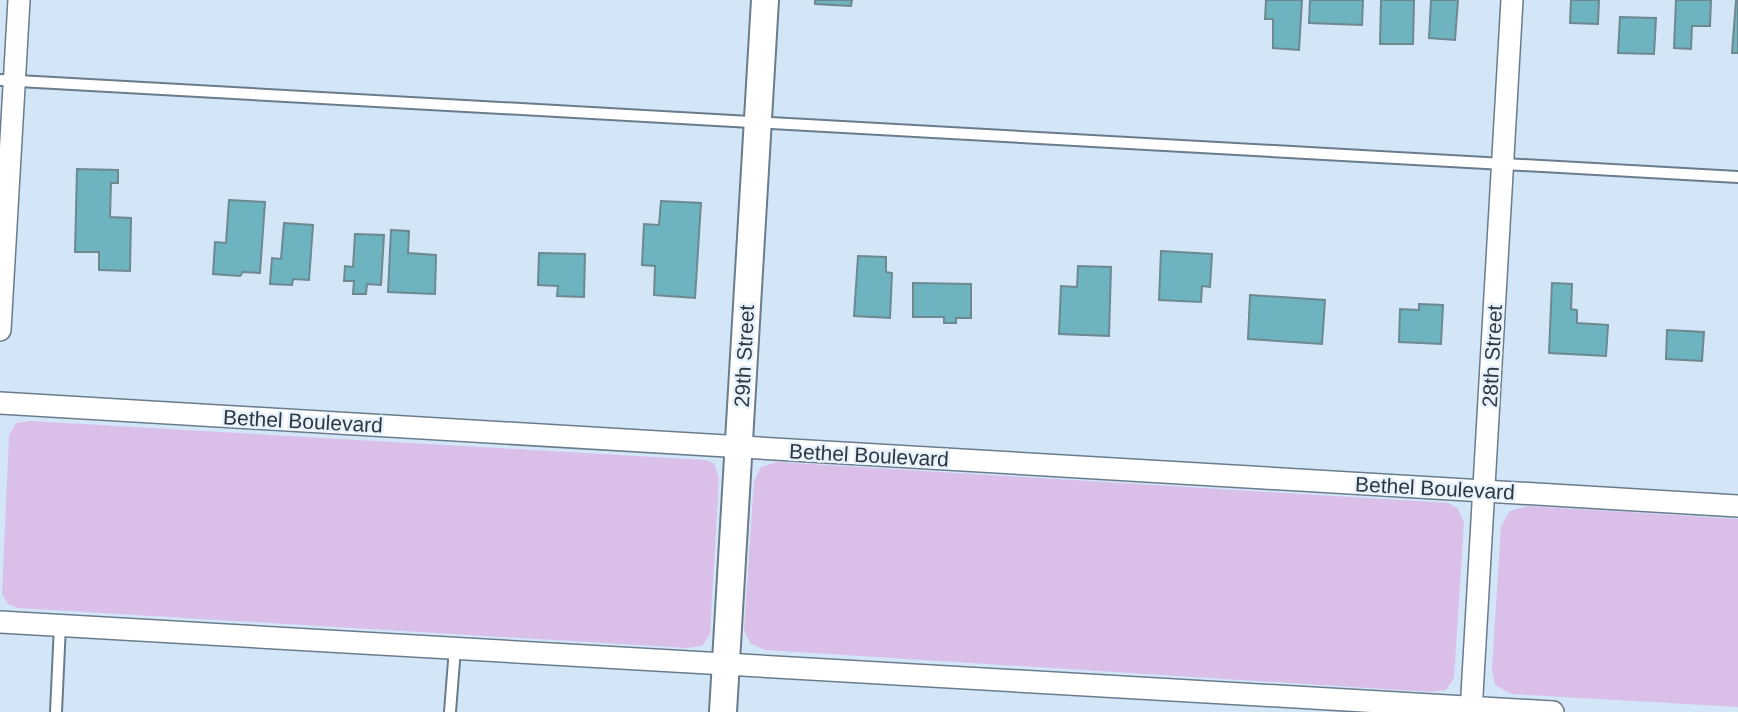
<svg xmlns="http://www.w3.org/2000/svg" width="1738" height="712" font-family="Arial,sans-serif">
  <rect width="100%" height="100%" fill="#d2e6f8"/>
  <g fill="#dac0e9">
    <path d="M31,421L706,460L714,464L719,478L710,634L702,646L687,648L18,608L8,604L2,594L9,435L16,423Z"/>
    <path d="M777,462L1448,503L1458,509L1464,522L1454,678L1446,690L1431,692L765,650L751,644L744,631L754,481L761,467Z"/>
    <path d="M1528,506L1738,519V707L1511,694L1495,685L1492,670L1501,526L1510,511Z"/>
  </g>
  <g fill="#6db3c0" stroke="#6d898f" stroke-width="2">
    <path d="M815,0H852L851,6L815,4Z"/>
    <path d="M1266,0H1302L1299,50L1273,48V19H1265Z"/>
    <path d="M1310,0H1363L1362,25L1309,23Z"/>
    <path d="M1381,0H1414L1413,44H1380Z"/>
    <path d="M1431,0H1458L1455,40L1429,38Z"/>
    <path d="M1571,0H1599L1598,24L1570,23Z"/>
    <path d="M1676,0H1711L1710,26H1692L1691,49L1674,48Z"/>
    <path d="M1736,0H1738V53H1732Z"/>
    <path d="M1620,17L1656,18L1654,54L1618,53Z"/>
    <path d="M77,169L118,170V183H111L110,217L131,218L130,271L99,270V252H75Z"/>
    <path d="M229,200L265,202L260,273L243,272L240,276L213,274L215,242L226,243Z"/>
    <path d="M661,201L701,203L695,298L654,295L655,266L642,265L644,224L659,225Z"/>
    <path d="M284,223L313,225L309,280L293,279L292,285L270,284L272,258L281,259Z"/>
    <path d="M391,230L409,231L408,253L436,255L435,294L388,292Z"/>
    <path d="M355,234L384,235L381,285L367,284L366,294H353L354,281H344L345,266L353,267Z"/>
    <path d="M1161,251L1212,254L1210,287L1202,286L1201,302L1159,300Z"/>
    <path d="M539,253L585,254L584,297L557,296L558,286L538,285Z"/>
    <path d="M858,256L886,257V272L892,273L890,318L854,316Z"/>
    <path d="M1078,266L1111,267L1109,336L1059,334L1061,286L1077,287Z"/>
    <path d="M913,283L971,284V318H956V323H944V317H913Z"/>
    <path d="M1552,283L1572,284L1571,309L1577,310V323L1608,325L1606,356L1549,353Z"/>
    <path d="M1250,295L1325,300L1322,344L1248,339Z"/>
    <path d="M1419,304L1443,305L1441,344L1399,342L1400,309L1419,310Z"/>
    <path d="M1667,330L1704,332L1702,361L1666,359Z"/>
  </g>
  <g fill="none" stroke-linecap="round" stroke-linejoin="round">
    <g stroke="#6a7c8c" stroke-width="14">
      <g id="service">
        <path d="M0,80L1738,177"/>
        <path d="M56,712L60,625"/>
        <path d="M450,712L455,648"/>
      </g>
    </g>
    <g stroke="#6a7c8c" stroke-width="24">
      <g id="minor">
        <path d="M0,330L19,0"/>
        <path d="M0,403L1738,506"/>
        <path d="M0,622L1553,712"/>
        <path d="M1471,712L1512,0"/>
      </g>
    </g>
    <g stroke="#6a7c8c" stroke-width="30">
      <path id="tertiary" d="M723,712L765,0"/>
    </g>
    <use href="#service" stroke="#fff" stroke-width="10"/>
    <use href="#minor" stroke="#fff" stroke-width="21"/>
    <use href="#tertiary" stroke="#fff" stroke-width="26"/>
  </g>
  <g text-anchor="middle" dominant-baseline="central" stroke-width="5" stroke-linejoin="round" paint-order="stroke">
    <g font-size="21" fill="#30383e" stroke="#e6f2fd">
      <text transform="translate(744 356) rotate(-87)">29th Street</text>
      <text transform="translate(1492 356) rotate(-87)">28th Street</text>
      <text transform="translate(303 421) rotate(3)">Bethel Boulevard</text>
      <text transform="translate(869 455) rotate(3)">Bethel Boulevard</text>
      <text transform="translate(1435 488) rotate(3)">Bethel Boulevard</text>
    </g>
  </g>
</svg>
